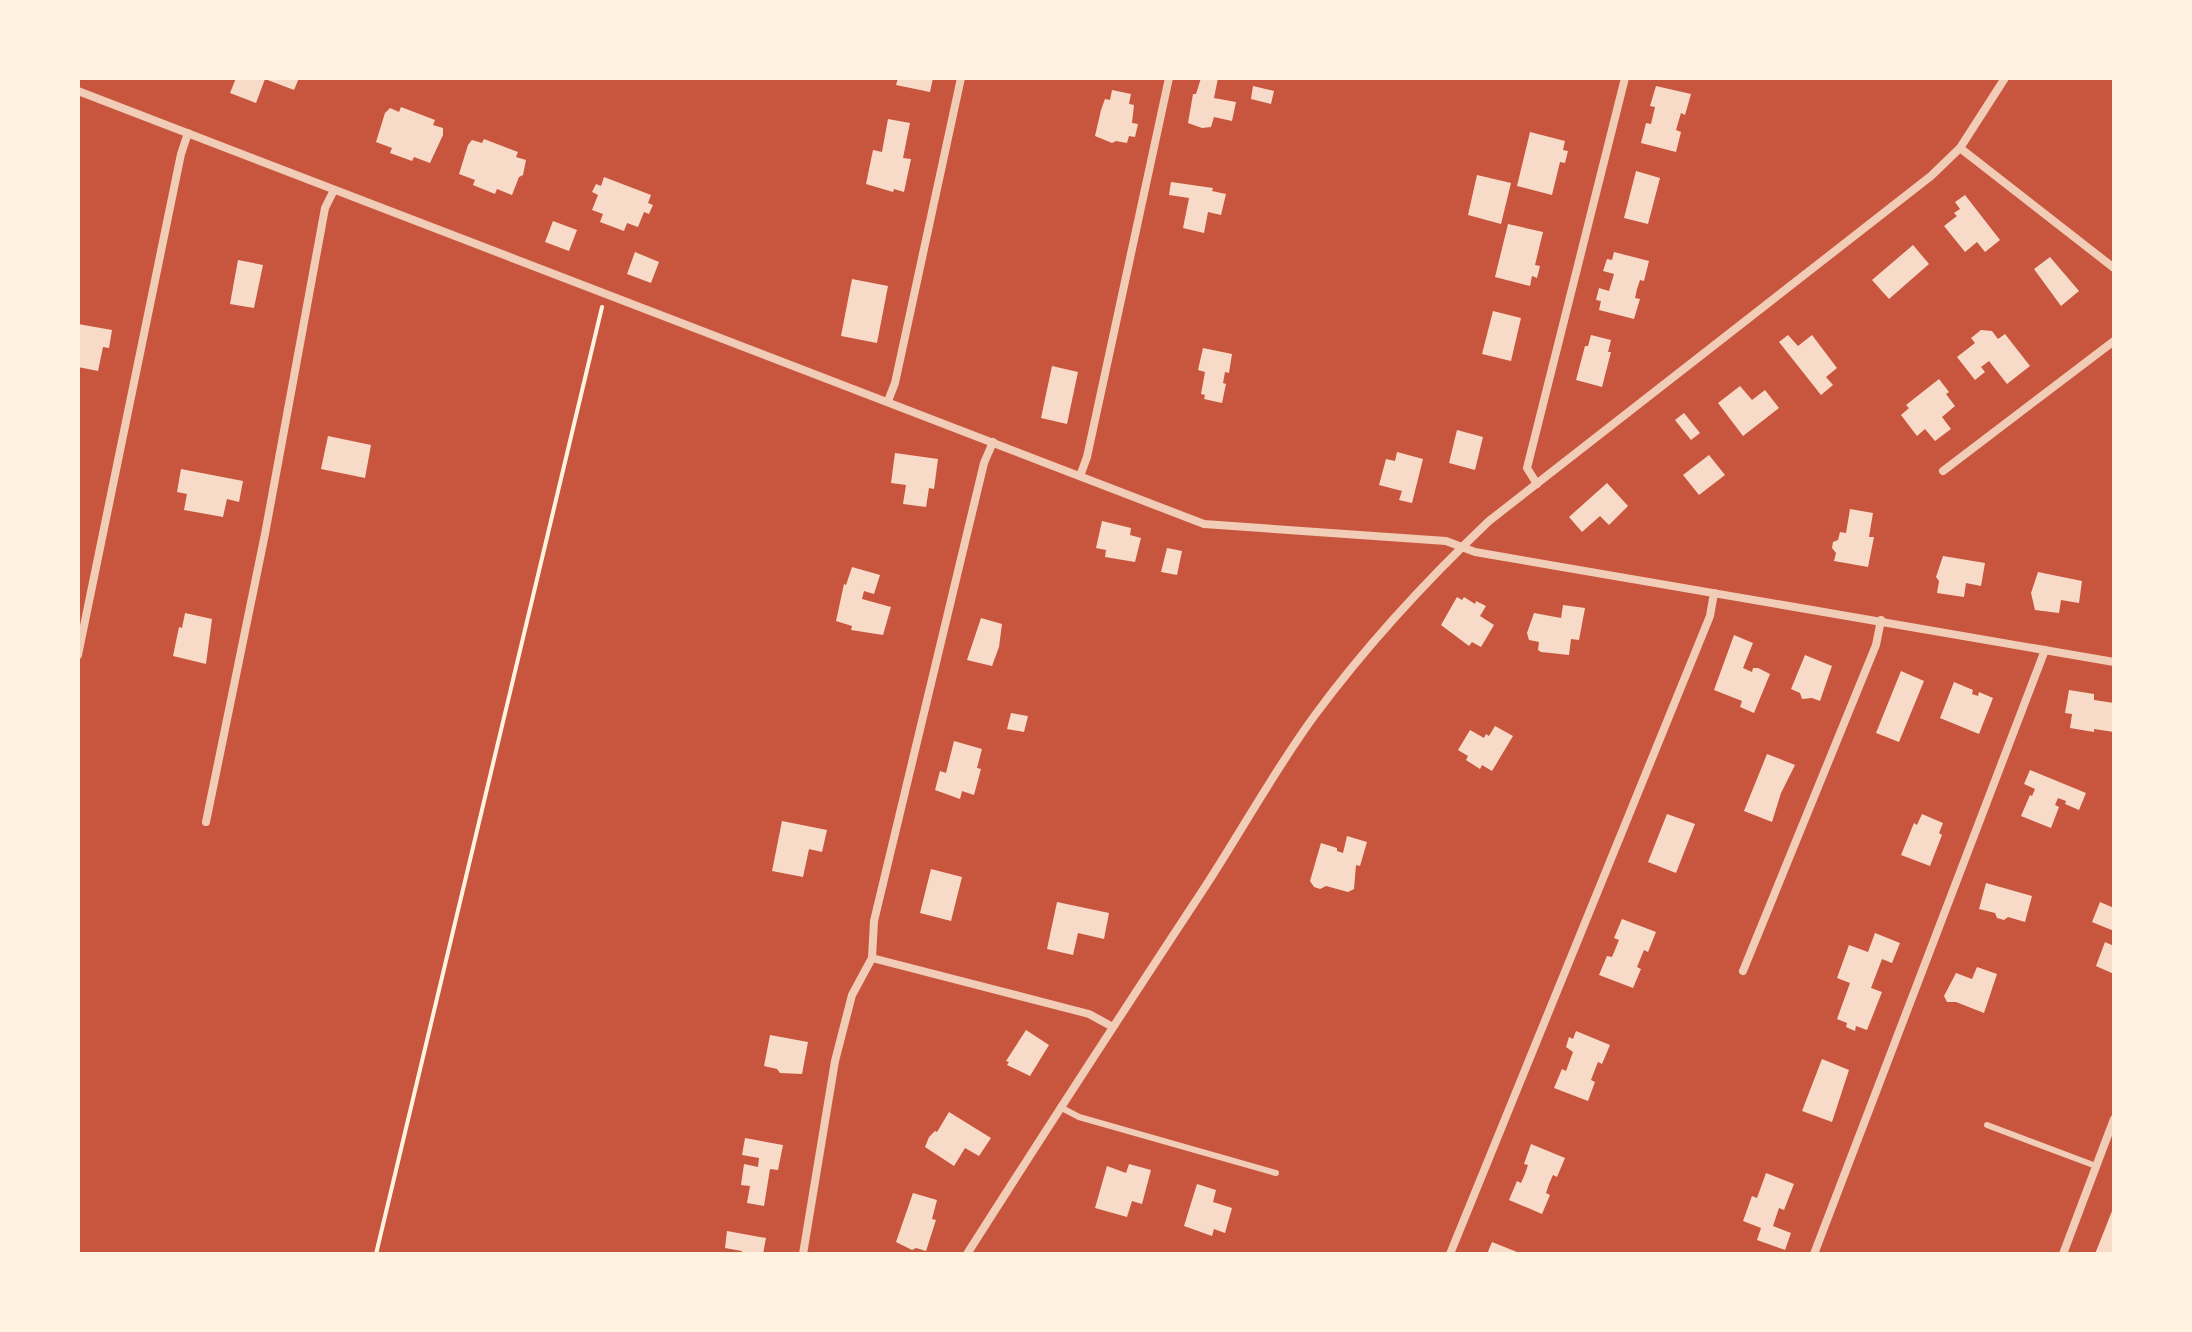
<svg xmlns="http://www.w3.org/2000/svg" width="2192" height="1332" font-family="Ubuntu,sans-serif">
  <rect width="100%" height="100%" fill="#c8553d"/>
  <g fill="#f7dbc8">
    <path d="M236,78H299L294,90L265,79L256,103L230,93Z"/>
    <path d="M898,78H933L930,92L896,85Z"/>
    <path d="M1201,78H1218L1214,98L1236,102L1232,121L1214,117L1211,127L1202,128L1188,123L1193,94H1196Z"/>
    <path d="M1253,86L1274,91L1271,104L1251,99Z"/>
    <path d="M1656,86L1691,94L1685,115L1681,113L1676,130L1681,132L1676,152L1641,143L1646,123L1651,124L1655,107L1650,106Z"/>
    <path d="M1112,90L1131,94L1129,104L1134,105L1132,123L1138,124L1135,137L1129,136L1127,143L1116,141L1112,143L1095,136L1101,110L1105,99L1110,100Z"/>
    <path d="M401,107L435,120L433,125L443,128V135L430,163L414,157L412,161L390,153L392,148L376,142L385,113L390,108L399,112Z"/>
    <path d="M888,119L910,123L903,158L911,159L904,192L894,189L893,192L866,184L873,150L882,152Z"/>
    <path d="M1530,132L1565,141L1563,150L1568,151L1565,163L1560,162L1552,195L1517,186Z"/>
    <path d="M484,139L518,152L516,157L526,160L523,175L519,177L512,195L497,189L495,194L473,185L475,180L459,174L468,145L472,140L482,143Z"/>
    <path d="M1636,171L1660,178L1648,224L1624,218Z"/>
    <path d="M1477,175L1511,183L1501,224L1468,215Z"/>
    <path d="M604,177L651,195L648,203L653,205L649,214L644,212L638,227L627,223L624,231L600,222L603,214L592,210L598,195L592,192L596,184L601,186Z"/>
    <path d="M1171,182L1213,188L1212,191L1226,194L1221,215L1208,212L1204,233L1183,228L1189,198L1169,195Z"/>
    <path d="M1965,195L2000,240L1985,252L1977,242L1965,252L1944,226L1957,216L1954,213L1960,209L1955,202Z"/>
    <path d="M553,221L577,230L569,251L545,242Z"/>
    <path d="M1508,224L1543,232L1535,265L1540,266L1537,278L1532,276L1530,286L1495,277Z"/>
    <path d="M1913,245L1929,264L1889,299L1872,280Z"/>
    <path d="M635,252L659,262L651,283L627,274Z"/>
    <path d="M1614,252L1649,261L1644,281L1640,280L1637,289L1635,298L1640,299L1634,319L1599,310L1601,301L1596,300L1599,288L1609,291L1614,274L1603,271L1607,259L1612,260Z"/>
    <path d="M2050,257L2079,291L2061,306L2034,269Z"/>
    <path d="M238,260L263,265L254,308L230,304Z"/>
    <path d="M852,279L888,286L877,343L841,336Z"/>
    <path d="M1493,311L1521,318L1511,361L1482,354Z"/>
    <path d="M78,324L112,330L109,348L103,347L98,371L78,367Z"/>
    <path d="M1981,330L1992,331L1998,339L2005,334L2030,366L2007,384L1989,361L1981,367L1985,372L1975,380L1957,357L1975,343L1971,338Z"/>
    <path d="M1591,335L1611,340L1608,352H1611L1602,387L1576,380L1585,346H1588Z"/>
    <path d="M1788,335L1798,346L1812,335L1837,368L1826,377L1833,385L1821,395L1779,342Z"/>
    <path d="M1203,348L1232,354L1229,373L1225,372L1223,383L1226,384L1222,403L1204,399L1205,395L1201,394L1205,372L1198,370Z"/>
    <path d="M1052,366L1078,372L1067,424L1041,418Z"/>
    <path d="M1939,379L1949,392L1946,394L1955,406L1942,417L1951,429L1935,441L1925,429L1917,436L1901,415L1909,408L1906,405Z"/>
    <path d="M1740,386L1752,400L1765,390L1779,408L1743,436L1718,403Z"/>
    <path d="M1684,413L1700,433L1691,440L1675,420Z"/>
    <path d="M1457,430L1483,437L1475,470L1449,463Z"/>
    <path d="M328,436L371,445L365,478L321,469Z"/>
    <path d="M1397,452L1423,459L1412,503L1399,500L1402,491L1379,485L1386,459L1395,461Z"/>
    <path d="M895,453L938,459L934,489L929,488L926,507L903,504L906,485L891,483Z"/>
    <path d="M1709,455L1725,475L1699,495L1683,475Z"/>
    <path d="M181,469L243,481L239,502L227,499L223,517L184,510L187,494L177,492Z"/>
    <path d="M1607,483L1628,506L1609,525L1600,516L1582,532L1569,517Z"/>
    <path d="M1850,509L1873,513L1869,537H1874L1868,567L1834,561L1836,553L1832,548L1833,542L1838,540L1840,532L1846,533Z"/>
    <path d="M1102,521L1131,528L1130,535L1141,538L1135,562L1105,557L1106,550L1096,548Z"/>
    <path d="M1167,548L1182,551L1177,575L1161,572Z"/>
    <path d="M1943,556L1985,563L1981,586L1966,583L1964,597L1937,593L1939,581L1936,577Z"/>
    <path d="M852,567L880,575L874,594L864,591L862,599L891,607L883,635L851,630L852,626L836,621L844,584L846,585Z"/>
    <path d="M2038,572L2082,581L2079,603L2061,600L2059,613L2035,610L2031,593Z"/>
    <path d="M1457,597L1462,600L1464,597L1475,604L1476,601L1486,606L1480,616L1494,625L1481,647L1472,642L1469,646L1441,625Z"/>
    <path d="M1563,605L1585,608L1579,640L1571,639L1569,655L1541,652L1538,650L1539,642L1529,640L1527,633L1534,613L1561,618Z"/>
    <path d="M185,613L212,619L206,664L173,656L179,627L182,628Z"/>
    <path d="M981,618L1002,624L999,647L992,666L967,660Z"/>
    <path d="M1734,635L1753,643L1743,668L1752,672L1753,668H1758L1770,674L1754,713L1740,707L1742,701L1714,690Z"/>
    <path d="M1805,655L1832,666L1820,701L1812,698L1802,699L1800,693L1791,689Z"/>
    <path d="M1901,671L1924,681L1899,742L1876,733Z"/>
    <path d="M1954,682L1973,690L1972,694L1978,696L1979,692L1993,698L1979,734L1940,718Z"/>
    <path d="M2069,690L2094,694V700L2114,703V732L2094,729V732L2070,728L2072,714L2065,713Z"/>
    <path d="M1011,713L1028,716L1024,732L1007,729Z"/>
    <path d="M1495,726L1513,736L1492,771L1482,765L1480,769L1466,760L1468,756L1458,750L1470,730L1484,738L1486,734L1489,736Z"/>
    <path d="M954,741L982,749L977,768L981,769L974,795L962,791L960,799L935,790L940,771L946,773Z"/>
    <path d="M1767,754L1795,765L1781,793L1772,822L1744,811Z"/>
    <path d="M2030,770L2086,793L2079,810L2065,804L2066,801L2058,798L2055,805L2059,807L2051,828L2021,816L2030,795L2032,796L2035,789L2024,784Z"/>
    <path d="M1667,814L1695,824L1676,873L1648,862Z"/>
    <path d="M1922,814L1943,823L1939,833L1942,835L1930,866L1901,855L1914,823L1917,825Z"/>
    <path d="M782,821L827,830L822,852L809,849L803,877L772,871Z"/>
    <path d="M1347,836L1367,842L1360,866L1356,865L1354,889L1348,892L1326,886L1320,889L1314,887L1310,881L1321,843L1337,848V851L1343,853Z"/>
    <path d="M931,869L962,877L951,921L920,913Z"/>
    <path d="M1986,883L2032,896L2025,922L2008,917L2004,920L1997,918L1995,913L1979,909Z"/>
    <path d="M1057,902L1109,913L1104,939L1078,933L1073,955L1047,949Z"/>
    <path d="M2100,902L2114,908V931L2092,922Z"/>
    <path d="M1622,919L1656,932L1648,952L1644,950L1637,967L1641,969L1633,988L1599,975L1607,956L1612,957L1619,940L1614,938Z"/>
    <path d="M1875,933L1900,943L1892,963L1882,959L1871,988L1882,992L1867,1030L1856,1026L1855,1031L1846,1027L1847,1023L1837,1019L1850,983L1837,978L1849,945L1868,952Z"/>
    <path d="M2105,942L2114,946V974L2096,966Z"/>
    <path d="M1977,967L1997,974L1984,1013L1956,1002H1947L1944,996L1956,973L1972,979Z"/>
    <path d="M1026,1030L1049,1045L1030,1076L1007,1065L1009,1062L1006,1061Z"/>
    <path d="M1576,1031L1610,1045L1602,1064L1598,1062L1594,1072L1591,1080L1595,1082L1588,1101L1554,1088L1562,1069L1566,1071L1573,1052L1566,1047L1569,1037L1573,1039Z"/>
    <path d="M770,1035L808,1042L802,1074L780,1073L777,1069L764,1066Z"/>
    <path d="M1822,1059L1849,1070L1832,1122L1802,1111Z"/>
    <path d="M949,1112L991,1138L979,1156L965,1148L954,1166L925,1147L929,1137L935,1131L937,1132Z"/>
    <path d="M745,1138L783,1145L778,1170L770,1169L764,1206L747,1203L750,1186L741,1185L744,1164L758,1167L759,1158L742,1155Z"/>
    <path d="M1531,1144L1565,1158L1557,1177L1553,1175L1549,1184L1546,1193L1550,1195L1542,1214L1509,1200L1517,1181L1521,1183L1525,1174L1528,1165L1524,1164Z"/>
    <path d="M1129,1164L1151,1170L1142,1204L1132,1201L1127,1217L1095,1208L1107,1166L1126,1173Z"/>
    <path d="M1766,1173L1794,1184L1784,1210L1779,1208L1773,1226L1791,1233L1785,1250L1757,1240L1761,1228L1743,1221L1752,1196L1757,1198Z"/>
    <path d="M1197,1184L1216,1190L1213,1202L1232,1208L1225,1233L1214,1229L1212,1236L1184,1226Z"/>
    <path d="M913,1193L937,1200L932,1219L936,1220L926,1251L916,1248L912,1250L896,1242Z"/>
    <path d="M2114,1206V1254H2095Z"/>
    <path d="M727,1231L766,1238L763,1254H742V1251L725,1248Z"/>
    <path d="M1492,1242L1522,1254H1487Z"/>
  </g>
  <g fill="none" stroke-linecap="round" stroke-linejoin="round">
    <path stroke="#fff3e0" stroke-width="4" d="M376,1254L602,307"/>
    <g stroke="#f1ccb7" stroke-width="6">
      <path d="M1060,1107L1079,1117L1276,1173"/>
      <path d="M1987,1125L2096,1166"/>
    </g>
    <g stroke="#f1ccb7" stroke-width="8">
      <path d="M78,91L1204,524L1446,541L1475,552L2114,662"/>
      <path d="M1960,148L2114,268"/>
      <path d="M888,401L895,383L961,78"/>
      <path d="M1943,471L2114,341"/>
      <path d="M1080,476L1087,457L1169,78"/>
      <path d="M1537,484L1527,468L1625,78"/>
      <path d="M78,655L181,154L188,133"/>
      <path d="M206,822L265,534L325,208L334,190"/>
      <path d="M872,958L1089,1014L1111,1026"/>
      <path d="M1743,971L1876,645L1881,620"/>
      <path d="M803,1254L835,1061L852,995L872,958L874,921L984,463L993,442"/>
      <path d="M967,1254C1044,1133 1122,1013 1201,893C1240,834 1273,772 1315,715C1366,646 1427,580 1489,521L1931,176L1960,148L2005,78"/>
      <path d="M1450,1254L1710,616L1714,593"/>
      <path d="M1814,1254L2045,650"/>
      <path d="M2063,1254L2114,1119"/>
    </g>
  </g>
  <rect width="2192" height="1332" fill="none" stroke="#fff3e0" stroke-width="160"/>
</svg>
